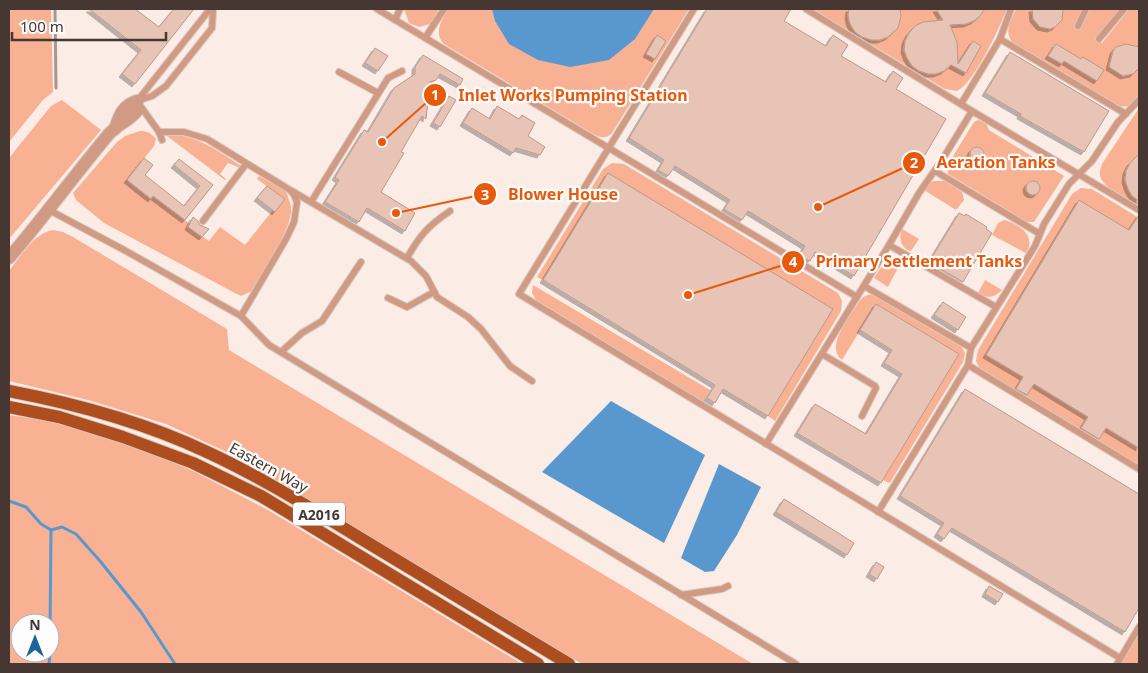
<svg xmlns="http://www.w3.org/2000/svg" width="1148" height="673" font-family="'Noto Sans',sans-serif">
  <defs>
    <filter id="shadow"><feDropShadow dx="-3" dy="3" stdDeviation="0" flood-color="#0004"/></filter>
  </defs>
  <rect width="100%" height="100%" fill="#fbece6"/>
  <g fill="#f9b193" fill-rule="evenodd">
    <path d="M9,9H51L53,92L43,100L9,142Z"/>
    <path d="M404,9H439L430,24L419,27L409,23Z"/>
    <path d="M448,9H689L612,133C606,139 601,138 593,134L444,44C433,33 442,20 448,9Z"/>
    <path d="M813,9H1007C999,28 975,82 957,91L945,89Z"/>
    <path d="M1016,9H1084L1076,28L1080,30L1090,9H1122L1098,40L1102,43L1129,9H1139V95L1129,106L1117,107L1112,105L1013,43C1003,31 1011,21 1016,9Z"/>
    <path d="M62,100L101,130L9,239V158L51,106Z"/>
    <path d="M1139,108V206C1129,200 1103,188 1100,176C1099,172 1101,168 1102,164Z"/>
    <path d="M978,120L986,123L989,130L1064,176L1034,222H1027L948,174L947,166L974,122Z"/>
    <path d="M140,131C147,131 151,133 156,139L154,146L127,180L151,199L153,196L190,224L189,227L209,241L220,227L245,245L273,210L284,199L257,179L259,176L286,191L291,206V213L289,222L280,243L252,291L241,296L233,292L104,223L76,200L73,193L117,142L125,136Z"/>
    <path d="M177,135C204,139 224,155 246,169L245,170L228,163L220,174L226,179L225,180L167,136Z"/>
    <path d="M612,163L624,164L838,293L842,301L841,311L775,421L768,416L832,309L608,174L543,280L537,277L603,169Z"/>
    <path d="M934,181H945L962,192L964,200L956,210L924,190L930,183Z"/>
    <path d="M1081,188L1092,189L1139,218V465L980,369L976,361L978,350L1072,194Z"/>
    <path d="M1004,220C1019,224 1037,236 1026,253L992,235L998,223Z"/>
    <path d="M902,229L919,239L911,251C901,249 898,238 902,229Z"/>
    <path d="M53,230L63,232L73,237L227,329L229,350L753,664H582L231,454L166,424L88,400L9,381V271C20,257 34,233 53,230Z"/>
    <path d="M891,259L902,260L888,287L874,278L884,263Z"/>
    <path d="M985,280L1002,290C994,298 987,299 978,293Z"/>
    <path d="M533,285L710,390L703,402L536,300L532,293Z"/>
    <path d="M872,294H876L961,346L965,353L963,362L891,481L889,483L883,480L959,354L876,304L842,360C824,346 851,315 860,300L865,296Z"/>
    <path d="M9,415L95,428L195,472L268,510L522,664H9ZM20,623H50V653H20Z"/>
    <path d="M1139,634V664H1121V663Z"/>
  </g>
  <g fill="#5998ce">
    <path d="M492,9H654L635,39L609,60L570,67L538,60L509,44L495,21Z"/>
    <path d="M611,401L705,455L664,543L542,472Z"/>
    <path d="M719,464L761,487L737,535L714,571L705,572L681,558Z"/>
  </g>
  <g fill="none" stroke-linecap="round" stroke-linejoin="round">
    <g stroke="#5998ce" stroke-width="3">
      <path d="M9,501L26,507L41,524L51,530L62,527L76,534L100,561L141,612L175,664"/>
      <path d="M50,632L51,530"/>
      <path d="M49,664L50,653"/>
    </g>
  </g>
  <g fill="#e8c4b6" stroke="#ba988a" filter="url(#shadow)">
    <path d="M89,9H135L159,27L174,9H194L135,84L122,74L141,50Z"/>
    <path d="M707,9H791L784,21L826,46L833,35L848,45L841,56L886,82L893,71L903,78L896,89L946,119L854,276L815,252L810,261L799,255L805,246L748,211L742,220L724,209L730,200L675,166L668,176L658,170L664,160L629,138Z"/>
    <path d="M849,9H900L901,16L898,28L888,37L880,40H871L862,37L855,32L850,24L848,16Z"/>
    <path d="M936,9H985L980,16L974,21L966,24L950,25L957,42L958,64L973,41L981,46L966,73L951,65L944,71L936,74H928L919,71L912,66L907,58L904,50L905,41L909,33L915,26L923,22L943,20Z"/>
    <path d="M1032,9H1063L1062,20L1055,27L1050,29L1040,27L1033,19Z"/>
    <path d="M657,35L666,41L655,59L646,54Z"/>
    <path d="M1056,44L1081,59L1083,57L1104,70L1097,81L1064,61L1062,64L1048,56Z"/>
    <path d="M1126,44L1139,47V68L1133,74L1123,76L1109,67L1113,51L1116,47Z"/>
    <path d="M375,48L388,56L378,71L365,63Z"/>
    <path d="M1010,52L1109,111L1084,152L1020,116L1021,114L985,93Z"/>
    <path d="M423,55L463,79L460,85L440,74L436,80L430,82L426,119L422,116L401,152L404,153L381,192L415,213L405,231L367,208L359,222L325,202L339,180L335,177L364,130L368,132L394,88L415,74V67Z"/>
    <path d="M449,96L456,100L440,127L433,123Z"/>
    <path d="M497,106L519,119L522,115L535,123L528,136L545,147L540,155L516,148L513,153L463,123L472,108L490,119Z"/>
    <circle cx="977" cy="154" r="7"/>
    <path d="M1139,154V201L1132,196L1128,189L1125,180L1126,171L1130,163Z"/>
    <path d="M144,158L153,165L145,175L184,206L200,186L174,165L179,159L213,185L185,220L153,196L151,199L127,180Z"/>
    <path d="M608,173L833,309L768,416L723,389L715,403L707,398L715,385L543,280Z"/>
    <circle cx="1033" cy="188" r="7"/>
    <path d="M267,186L285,199L275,212L257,198Z"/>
    <path d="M1079,200L1129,230L1139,215V448L1106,428L1099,439L1081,428L1088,417L1034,384L1027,395L1016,389L1023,377L986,355Z"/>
    <path d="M959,213L965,216L966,214L987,227L986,229L992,233L963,282L929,262Z"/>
    <path d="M193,217L198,221L200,225L209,229L202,237L188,227Z"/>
    <path d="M943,302L966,317L958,330L934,315Z"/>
    <path d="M876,304L959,354L881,483L797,433L815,404L866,434L902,374L884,363L892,350L860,330Z"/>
    <path d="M965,389L1139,494V608L1125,632L952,528L944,539L937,534L944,523L900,496Z"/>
    <path d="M784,499L854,543L847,555L776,512Z"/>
    <path d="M876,562L884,567L877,579L869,574Z"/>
    <path d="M989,586L1003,594L998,602L985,594Z"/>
  </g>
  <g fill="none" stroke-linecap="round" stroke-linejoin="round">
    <g stroke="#d7c8c2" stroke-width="8">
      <g id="lane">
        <path d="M377,9L857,297"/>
        <path d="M694,9L519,294L1120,658"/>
        <path d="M806,9L972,111L1139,210"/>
        <path d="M395,20L400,9"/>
        <path d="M1078,26L1086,9"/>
        <path d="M425,38L444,9"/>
        <path d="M1000,39L1126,114"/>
        <path d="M1099,39L1124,9"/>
        <path d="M339,72L378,93"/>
        <path d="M138,100L210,9"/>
        <path d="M137,101L152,96L166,86L212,28L213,9"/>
        <path d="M139,104L159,132L162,140"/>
        <path d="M961,104L1000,39L1011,9"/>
        <path d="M159,132H184L207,139L290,190L294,195L297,202L294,222L286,239L241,316L269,345L796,664"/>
        <path d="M935,171L1040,234"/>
        <path d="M292,191L411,261L426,276L437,297L468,317L481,329L510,366L532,381"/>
        <path d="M311,202L388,78L402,71"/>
        <path d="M49,210L126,251L241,316"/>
        <path d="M203,221L246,164"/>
        <path d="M889,245L996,307"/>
        <path d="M407,258C420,235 428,226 450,211"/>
        <path d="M864,286L971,348"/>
        <path d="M388,298L407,307L434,292"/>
        <path d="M281,352L302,333L322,321L361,262"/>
        <path d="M822,354L875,386L876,388L862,416"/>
        <path d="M968,365L1139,469"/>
        <path d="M766,444L889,245L919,193L942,160L972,111"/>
        <path d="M878,512L968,365L971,348L1035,246L1044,224L1069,184L1092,161L1118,122L1139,100"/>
        <path d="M681,595L722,589L728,586"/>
        <path d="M1117,664L1139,627"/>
      </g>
    </g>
    <g stroke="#d7c8c2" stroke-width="14">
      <path id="street" d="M9,258C43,218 74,176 108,135C116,125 129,121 137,111V101C123,105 119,116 115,129"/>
    </g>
    <g stroke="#d7c8c2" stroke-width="14">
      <g id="primary">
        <path d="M9,391C77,404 144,422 207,452C259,476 307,506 355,535C427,578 498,621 569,664"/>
        <path d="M9,407L59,417L123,437L193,463L261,496L538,664"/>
      </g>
    </g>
    <use href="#lane" stroke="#d19a83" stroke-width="6"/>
    <use href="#street" stroke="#d19a83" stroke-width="12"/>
    <use href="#primary" stroke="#ae4d1e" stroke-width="12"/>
    <path stroke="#a69791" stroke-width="3" d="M55,9L56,88"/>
  </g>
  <g text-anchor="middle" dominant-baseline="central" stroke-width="4.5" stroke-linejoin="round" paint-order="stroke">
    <rect fill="#fdfdfd" stroke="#7d726f" stroke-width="1" x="293" y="502.5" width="52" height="23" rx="4"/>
    <g font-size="14" font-weight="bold" fill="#463732">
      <text x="319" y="514">A2016</text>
    </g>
    <g font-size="15" fill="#463732" stroke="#fdfdfd">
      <text transform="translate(269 467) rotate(29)">Eastern Way</text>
    </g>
  </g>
  <path fill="none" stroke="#e8590c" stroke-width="2" d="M382 142L435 95M818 207L914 163M396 213L485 194M688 295L793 262"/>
  <g fill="#e8590c" stroke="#fdfdfd" stroke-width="2">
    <circle cx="382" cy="142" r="5"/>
    <circle cx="818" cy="207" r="5"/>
    <circle cx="396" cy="213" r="5"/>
    <circle cx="688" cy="295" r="5"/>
    <circle cx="435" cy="95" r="12"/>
    <circle cx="914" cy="163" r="12"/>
    <circle cx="485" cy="194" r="12"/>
    <circle cx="793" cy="262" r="12"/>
  </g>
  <g font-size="15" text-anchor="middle" font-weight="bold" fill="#fff">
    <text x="435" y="100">1</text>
    <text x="914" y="168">2</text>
    <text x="485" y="200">3</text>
    <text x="793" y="267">4</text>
  </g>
  <g font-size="16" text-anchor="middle" font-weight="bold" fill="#e8590c" stroke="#fdfdfd" stroke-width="4.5" stroke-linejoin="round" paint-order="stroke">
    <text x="573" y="101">Inlet Works Pumping Station</text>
    <text x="996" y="168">Aeration Tanks</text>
    <text x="563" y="200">Blower House</text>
    <text x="919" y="267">Primary Settlement Tanks</text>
  </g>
  <rect width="1148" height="673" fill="none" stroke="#463732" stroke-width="20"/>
  <g transform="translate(35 638)"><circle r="24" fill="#fdfdfd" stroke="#b4aeac"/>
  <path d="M0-4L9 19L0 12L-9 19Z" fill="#1f6499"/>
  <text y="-8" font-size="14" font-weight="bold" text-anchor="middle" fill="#463732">N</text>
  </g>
  <path d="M12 32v8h154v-8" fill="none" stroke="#463732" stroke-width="2.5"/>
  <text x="20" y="32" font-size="15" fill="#463732" stroke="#fdfdfd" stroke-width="4" paint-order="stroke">100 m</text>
</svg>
